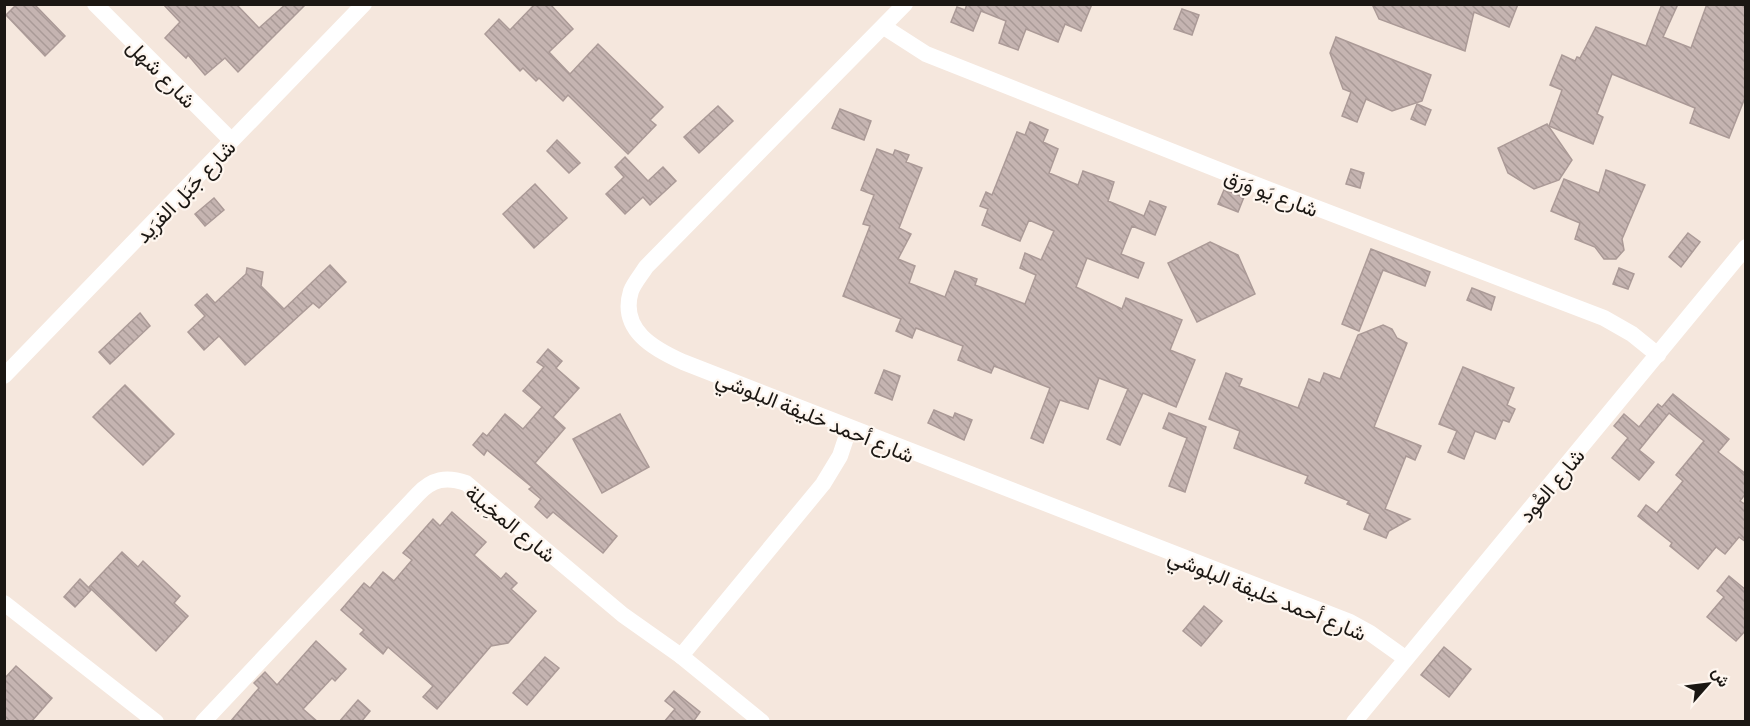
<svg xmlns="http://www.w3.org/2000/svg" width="1750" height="726" font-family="Literata,Vazirmatn,serif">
  <defs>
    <pattern id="building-back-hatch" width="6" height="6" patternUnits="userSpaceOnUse" patternTransform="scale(1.5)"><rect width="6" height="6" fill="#c5b4b1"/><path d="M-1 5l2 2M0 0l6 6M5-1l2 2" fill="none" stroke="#a99a97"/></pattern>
  </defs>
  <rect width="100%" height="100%" fill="#f5e7dd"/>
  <g fill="url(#building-back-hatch)" stroke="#ab9a97" stroke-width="1.5">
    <path d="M17,4H34L65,36L45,56L6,15Z"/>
    <path d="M163,4H236L259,28L286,4H306L238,72L225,58L205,75L188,55L186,58L165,38L180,22Z"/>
    <path d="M535,4H550L573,29L549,52L570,74L598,44L663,107L650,120L656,125L628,154L568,95L563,101L539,78L536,81L523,68L520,71L485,34L499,19L510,30Z"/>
    <path d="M967,4H1092L1081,31L1065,24L1058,42L1026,29L1018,50L999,43L1006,21L981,11L973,31L951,22L957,7L965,10Z"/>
    <path d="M1372,4H1518L1509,27L1474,12L1465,51L1379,19Z"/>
    <path d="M1662,4H1678L1663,37L1691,48L1707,4H1746V95L1729,138L1690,123L1695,108L1612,74L1597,114L1603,117L1593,144L1549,126L1562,90L1550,85L1562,55L1575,61L1577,57L1580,58L1596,27L1646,46Z"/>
    <path d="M1182,9L1199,15L1192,35L1174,29Z"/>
    <path d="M1336,37L1431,75L1422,101L1392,111L1366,99L1357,122L1342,116L1351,92L1343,89L1330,53Z"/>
    <path d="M1417,104L1431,110L1425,125L1411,119Z"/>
    <path d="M718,106L733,121L699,153L684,137Z"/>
    <path d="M840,109L871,121L864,140L832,128Z"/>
    <path d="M1030,122L1048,130L1043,142L1058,149L1049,173L1078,185L1083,171L1114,182L1108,201L1144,216L1150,201L1166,207L1155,235L1132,226L1121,254L1144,263L1138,278L1087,258L1076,287L1122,309L1126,298L1182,320L1170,350L1195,360L1176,407L1143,393L1120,445L1107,439L1128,389L1099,378L1088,409L1060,400L1043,443L1031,438L1050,388L994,366L991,373L958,360L963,346L916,328L912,338L896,331L901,319L843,296L870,226L863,224L874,195L861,190L877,149L893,155L895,150L909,155L906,162L922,168L899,228L911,234L898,259L915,266L909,283L945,297L955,271L977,279L975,285L1025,304L1036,275L1020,268L1025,253L1041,260L1054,231L1029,220L1020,241L982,225L988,209L980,206L986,192L992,195L1017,132L1025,135Z"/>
    <path d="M1547,124L1572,160L1559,180L1534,189L1508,173L1498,148Z"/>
    <path d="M557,140L580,163L569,173L547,151Z"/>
    <path d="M625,157L648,181L663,167L676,181L650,205L643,197L625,214L606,194L624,177L615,167Z"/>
    <path d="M1351,169L1364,173L1360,188L1346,184Z"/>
    <path d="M1606,170L1645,185L1622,239L1624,250L1616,259H1604L1595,247L1575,239L1580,223L1551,211L1564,179L1599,193Z"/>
    <path d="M535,184L567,218L534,248L503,214Z"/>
    <path d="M1224,190L1244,197L1238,212L1218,204Z"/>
    <path d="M214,198L224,210L205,226L195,214Z"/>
    <path d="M1688,233L1700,242L1681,267L1669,257Z"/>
    <path d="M1210,242L1238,255L1255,294L1197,322L1168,263Z"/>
    <path d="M1371,249L1430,272L1425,286L1383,270L1359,331L1342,324Z"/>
    <path d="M330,265L346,282L319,308L313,303L245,365L219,336L204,350L188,332L205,316L195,305L207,294L215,303L246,274L247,268L263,272L261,286L284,309Z"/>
    <path d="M1619,268L1634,274L1628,289L1613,284Z"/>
    <path d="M1472,288L1495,297L1491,310L1467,300Z"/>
    <path d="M140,313L150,326L110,364L99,352Z"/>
    <path d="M1383,325L1392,329L1397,338L1407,343L1374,427L1421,446L1415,460L1406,456L1385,509L1410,519L1389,531L1386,538L1364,529L1370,514L1347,504L1349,501L1305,483L1308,476L1234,448L1240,431L1209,419L1226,373L1242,379L1239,386L1298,408L1309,379L1320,383L1324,373L1340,379L1358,335Z"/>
    <path d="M548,349L562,361L556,368L579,388L553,417L565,428L535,463L617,536L603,553L553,512L547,518L535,507L541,499L529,489L532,487L487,450L484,455L473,445L483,433L487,436L505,414L523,429L542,407L523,391L544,367L537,362Z"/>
    <path d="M1463,367L1514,388L1507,405L1515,409L1509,422L1503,420L1495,439L1475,431L1464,459L1448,452L1457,431L1439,424Z"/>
    <path d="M884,370L900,376L892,400L875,393Z"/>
    <path d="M125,385L174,434L143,465L93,417Z"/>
    <path d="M1673,394L1729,439L1718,452L1746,474V493L1740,501L1746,505V542L1739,537L1725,554L1716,547L1698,569L1670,546L1672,543L1638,516L1646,505L1657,513L1683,481L1676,475L1704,441L1669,413L1639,450L1654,462L1639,480L1612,458L1628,438L1614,426L1624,414L1639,427L1658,404L1662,407Z"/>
    <path d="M934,410L953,418L955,413L972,420L964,440L928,423Z"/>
    <path d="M1169,413L1206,427L1185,492L1169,486L1187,438L1163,428Z"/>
    <path d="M620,414L649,467L602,493L573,439Z"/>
    <path d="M452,512L486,542L474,555L501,579L506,573L517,583L511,589L536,611L508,643L491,646L437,709L423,697L433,686L388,647L383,654L360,634L364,630L341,610L364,583L370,588L383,572L394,581L412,560L403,553L433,519L440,526Z"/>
    <path d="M122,552L138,567L143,561L180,596L174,603L188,616L156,651L89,587Z"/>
    <path d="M1729,576L1746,590V630L1736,641L1707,617L1724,597L1717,591Z"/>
    <path d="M80,579L91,590L75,607L64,597Z"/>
    <path d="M1204,606L1222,621L1201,646L1183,631Z"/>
    <path d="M316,641L346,669L335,681L332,678L303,709L318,722H230L259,688L254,683L265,672L277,685Z"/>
    <path d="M1444,647L1471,669L1449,697L1421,675Z"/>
    <path d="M545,657L559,668L527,705L513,693Z"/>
    <path d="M16,666L52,698L31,722H4V679Z"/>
    <path d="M674,691L700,712L693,722H664L675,709L665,701Z"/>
    <path d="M358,700L370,711L361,722H339Z"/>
  </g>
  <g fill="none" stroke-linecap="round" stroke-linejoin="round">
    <g stroke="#fff" stroke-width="16">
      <path d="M95,4L231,140"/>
      <path d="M905,4L646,267C641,275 634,283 631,291C619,330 654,349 683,362L1350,622L1370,633L1405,658"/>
      <path d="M884,27L926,54L1244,180L1604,318L1632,334L1658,355"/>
      <path d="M4,376L364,4"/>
      <path d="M4,603L156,722"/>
      <path d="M681,656L823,484L840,456L849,429"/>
      <path d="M203,722L418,494C432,479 446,476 466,483L623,615L681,656L762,722"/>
      <path d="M1354,722L1746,247"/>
    </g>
  </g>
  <g text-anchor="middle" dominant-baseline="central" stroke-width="4.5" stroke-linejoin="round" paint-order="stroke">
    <g font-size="21" fill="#1b1713" stroke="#fef6ef">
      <text transform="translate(163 72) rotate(45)">شارع شهل</text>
      <text transform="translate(184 190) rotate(-46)">شارع جَبَل الفرَيد</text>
      <text transform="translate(1272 191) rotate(21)">شارع يَو وَرَق</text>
      <text transform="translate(816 415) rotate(22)">شارع أحمد خليفة البلوشي</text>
      <text transform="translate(1550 484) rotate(-50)">شارع العُود</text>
      <text transform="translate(512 522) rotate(39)">شارع المخِيلة</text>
      <text transform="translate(1268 593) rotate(22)">شارع أحمد خليفة البلوشي</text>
    </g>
  </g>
  <rect width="1750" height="726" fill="none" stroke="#1b1713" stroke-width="12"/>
  <g transform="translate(1708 684) rotate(62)" stroke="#fef6ef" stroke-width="4.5" paint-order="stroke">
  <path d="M0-4.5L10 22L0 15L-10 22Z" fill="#1b1713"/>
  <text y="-9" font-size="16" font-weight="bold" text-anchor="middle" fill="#1b1713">ش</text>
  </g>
</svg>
